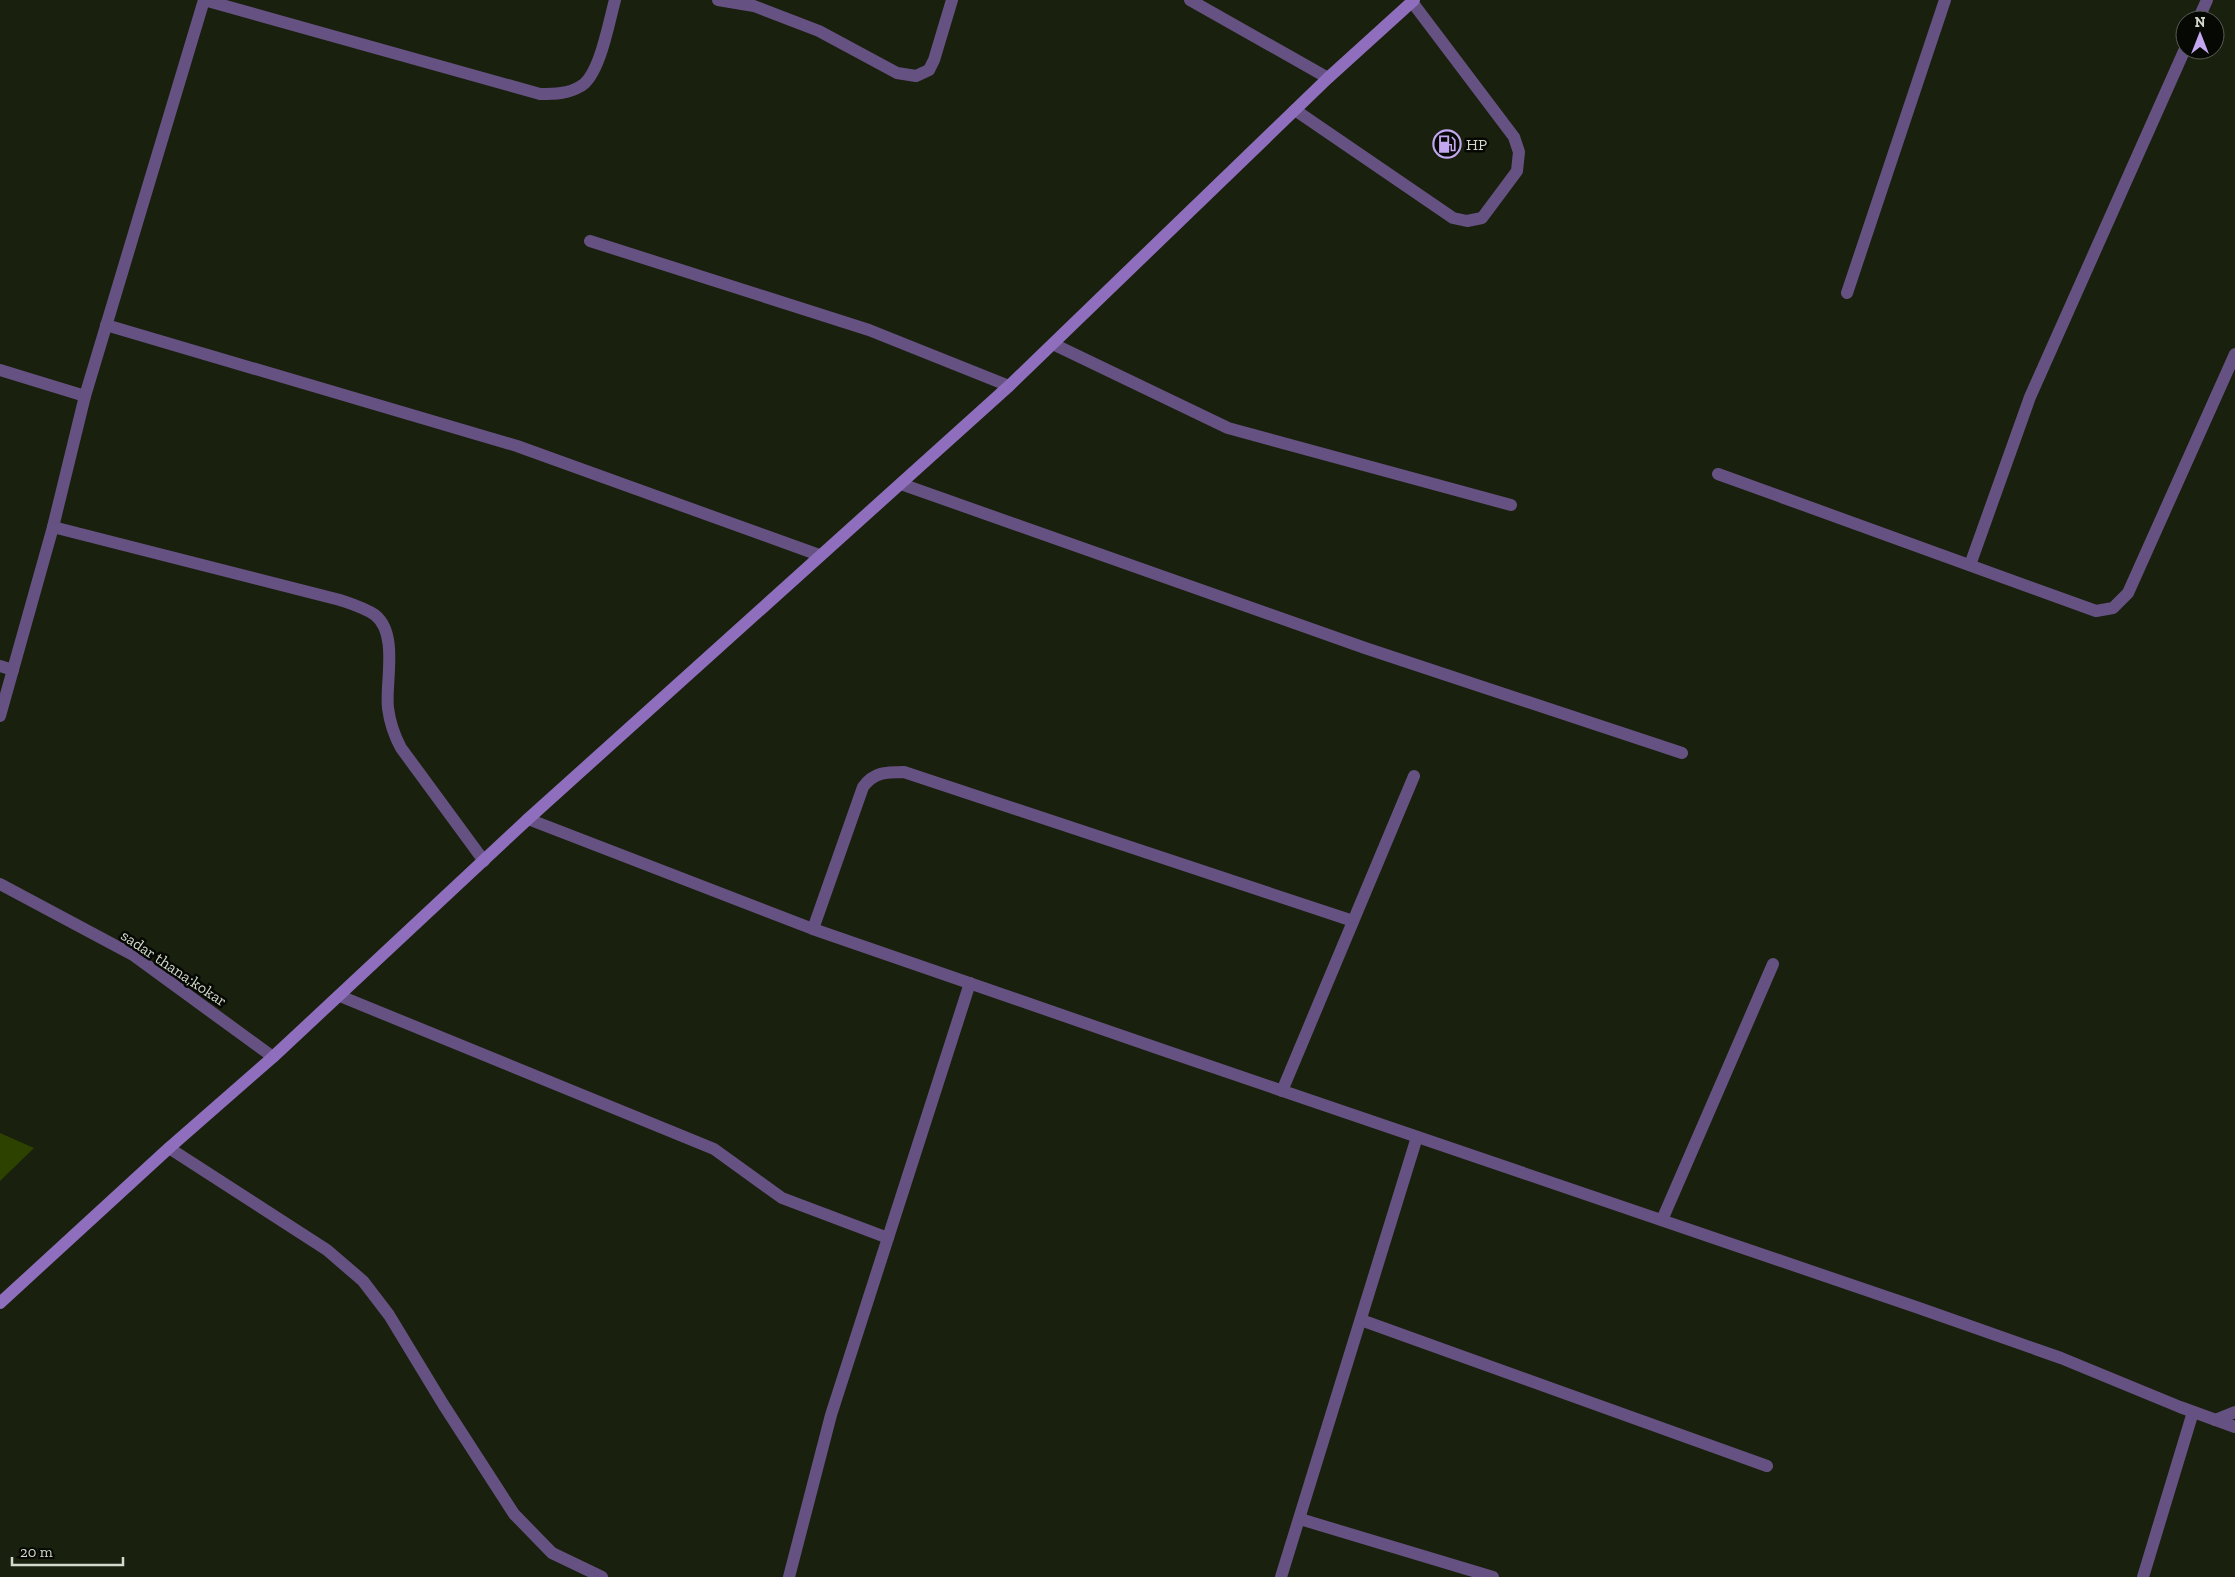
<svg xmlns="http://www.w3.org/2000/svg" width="2235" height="1577" font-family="'Zilla Slab',serif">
  <rect width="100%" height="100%" fill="#19200e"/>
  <path fill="#2e4200" d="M0,1133L34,1148L0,1181Z"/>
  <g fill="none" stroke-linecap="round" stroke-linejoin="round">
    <g stroke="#665282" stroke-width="12">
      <path d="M1295,110L1453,218L1467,221L1482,218L1517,171L1519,152L1514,137L1412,2"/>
      <path d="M53,527L340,600C352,604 365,608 375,615C399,634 385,683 388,708C390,724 394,735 401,748L484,861"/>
      <path d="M2215,1420L2235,1412"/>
    </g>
    <g stroke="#665282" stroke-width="12">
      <path d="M204,0L540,94C554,94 568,94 581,86C600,75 609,21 615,0"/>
      <path d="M718,0L754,6L819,31L897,73L916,76L929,70L934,60L952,0"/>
      <path d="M1190,0L1328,78"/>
      <path d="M2198,20L2207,0"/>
      <path d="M590,241L869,330L1009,386"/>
      <path d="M1847,293L1945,0"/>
      <path d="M106,325L517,446L819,555"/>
      <path d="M1053,344L1228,428L1511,505"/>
      <path d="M0,370L85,396"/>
      <path d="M1718,474L2096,611L2113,608L2128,593L2235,354"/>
      <path d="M901,484L1365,648L1682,753"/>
      <path d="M1970,565L2030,397L2185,49"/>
      <path d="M0,666L13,670"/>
      <path d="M0,716L53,527L85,396L204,0"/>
      <path d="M528,819L813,929L1157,1048L1916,1307L2061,1358L2180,1407L2235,1427"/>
      <path d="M813,929L863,787C874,772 886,772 904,772L1353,921"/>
      <path d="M340,996L714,1149L782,1198L888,1238"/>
      <path d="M1282,1091L1414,776"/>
      <path d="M169,1148L327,1250L363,1281L389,1315L443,1404L514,1514L552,1553L602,1577"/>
      <path d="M1662,1220L1773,964"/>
      <path d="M1361,1320L1767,1466"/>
      <path d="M1300,1519L1493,1577"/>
      <path d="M789,1577L831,1415L970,983"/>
      <path d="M1281,1577L1417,1137"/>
      <path d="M2143,1577L2193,1412"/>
    </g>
    <path stroke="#665282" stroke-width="12" d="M0,884L133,955L273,1057"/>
    <path stroke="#8f6fbd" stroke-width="12" d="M0,1303L169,1148L273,1057L528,819L1009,386L1328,78L1414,0"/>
  </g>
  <defs>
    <g id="fuel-ring" transform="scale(1.4375)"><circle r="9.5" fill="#060903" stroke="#c4a7f1" stroke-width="1.5"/><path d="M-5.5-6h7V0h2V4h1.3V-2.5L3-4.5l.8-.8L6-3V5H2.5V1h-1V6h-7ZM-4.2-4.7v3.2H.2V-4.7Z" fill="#c4a7f1"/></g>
  </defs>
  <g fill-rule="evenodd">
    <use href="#fuel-ring" x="1447" y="144"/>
  </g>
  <g text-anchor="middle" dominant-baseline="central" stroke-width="5" stroke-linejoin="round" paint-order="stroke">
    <g font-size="16" fill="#d4d9cd" stroke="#060903" text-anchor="start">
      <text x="1466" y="144">HP</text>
    </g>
    <g font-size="16" fill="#d4d9cd" stroke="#060903">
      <text transform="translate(174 968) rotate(34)">sadar thana;kokar</text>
    </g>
  </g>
  <g transform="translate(2200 35)"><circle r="24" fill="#060903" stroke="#585c54"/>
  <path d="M0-4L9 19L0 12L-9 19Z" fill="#c4a7f1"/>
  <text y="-8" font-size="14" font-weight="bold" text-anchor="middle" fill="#d4d9cd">N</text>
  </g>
  <path d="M12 1557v8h111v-8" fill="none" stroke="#d4d9cd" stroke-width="2.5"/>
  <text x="20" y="1557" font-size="15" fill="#d4d9cd" stroke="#060903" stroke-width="4" paint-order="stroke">20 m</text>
</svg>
